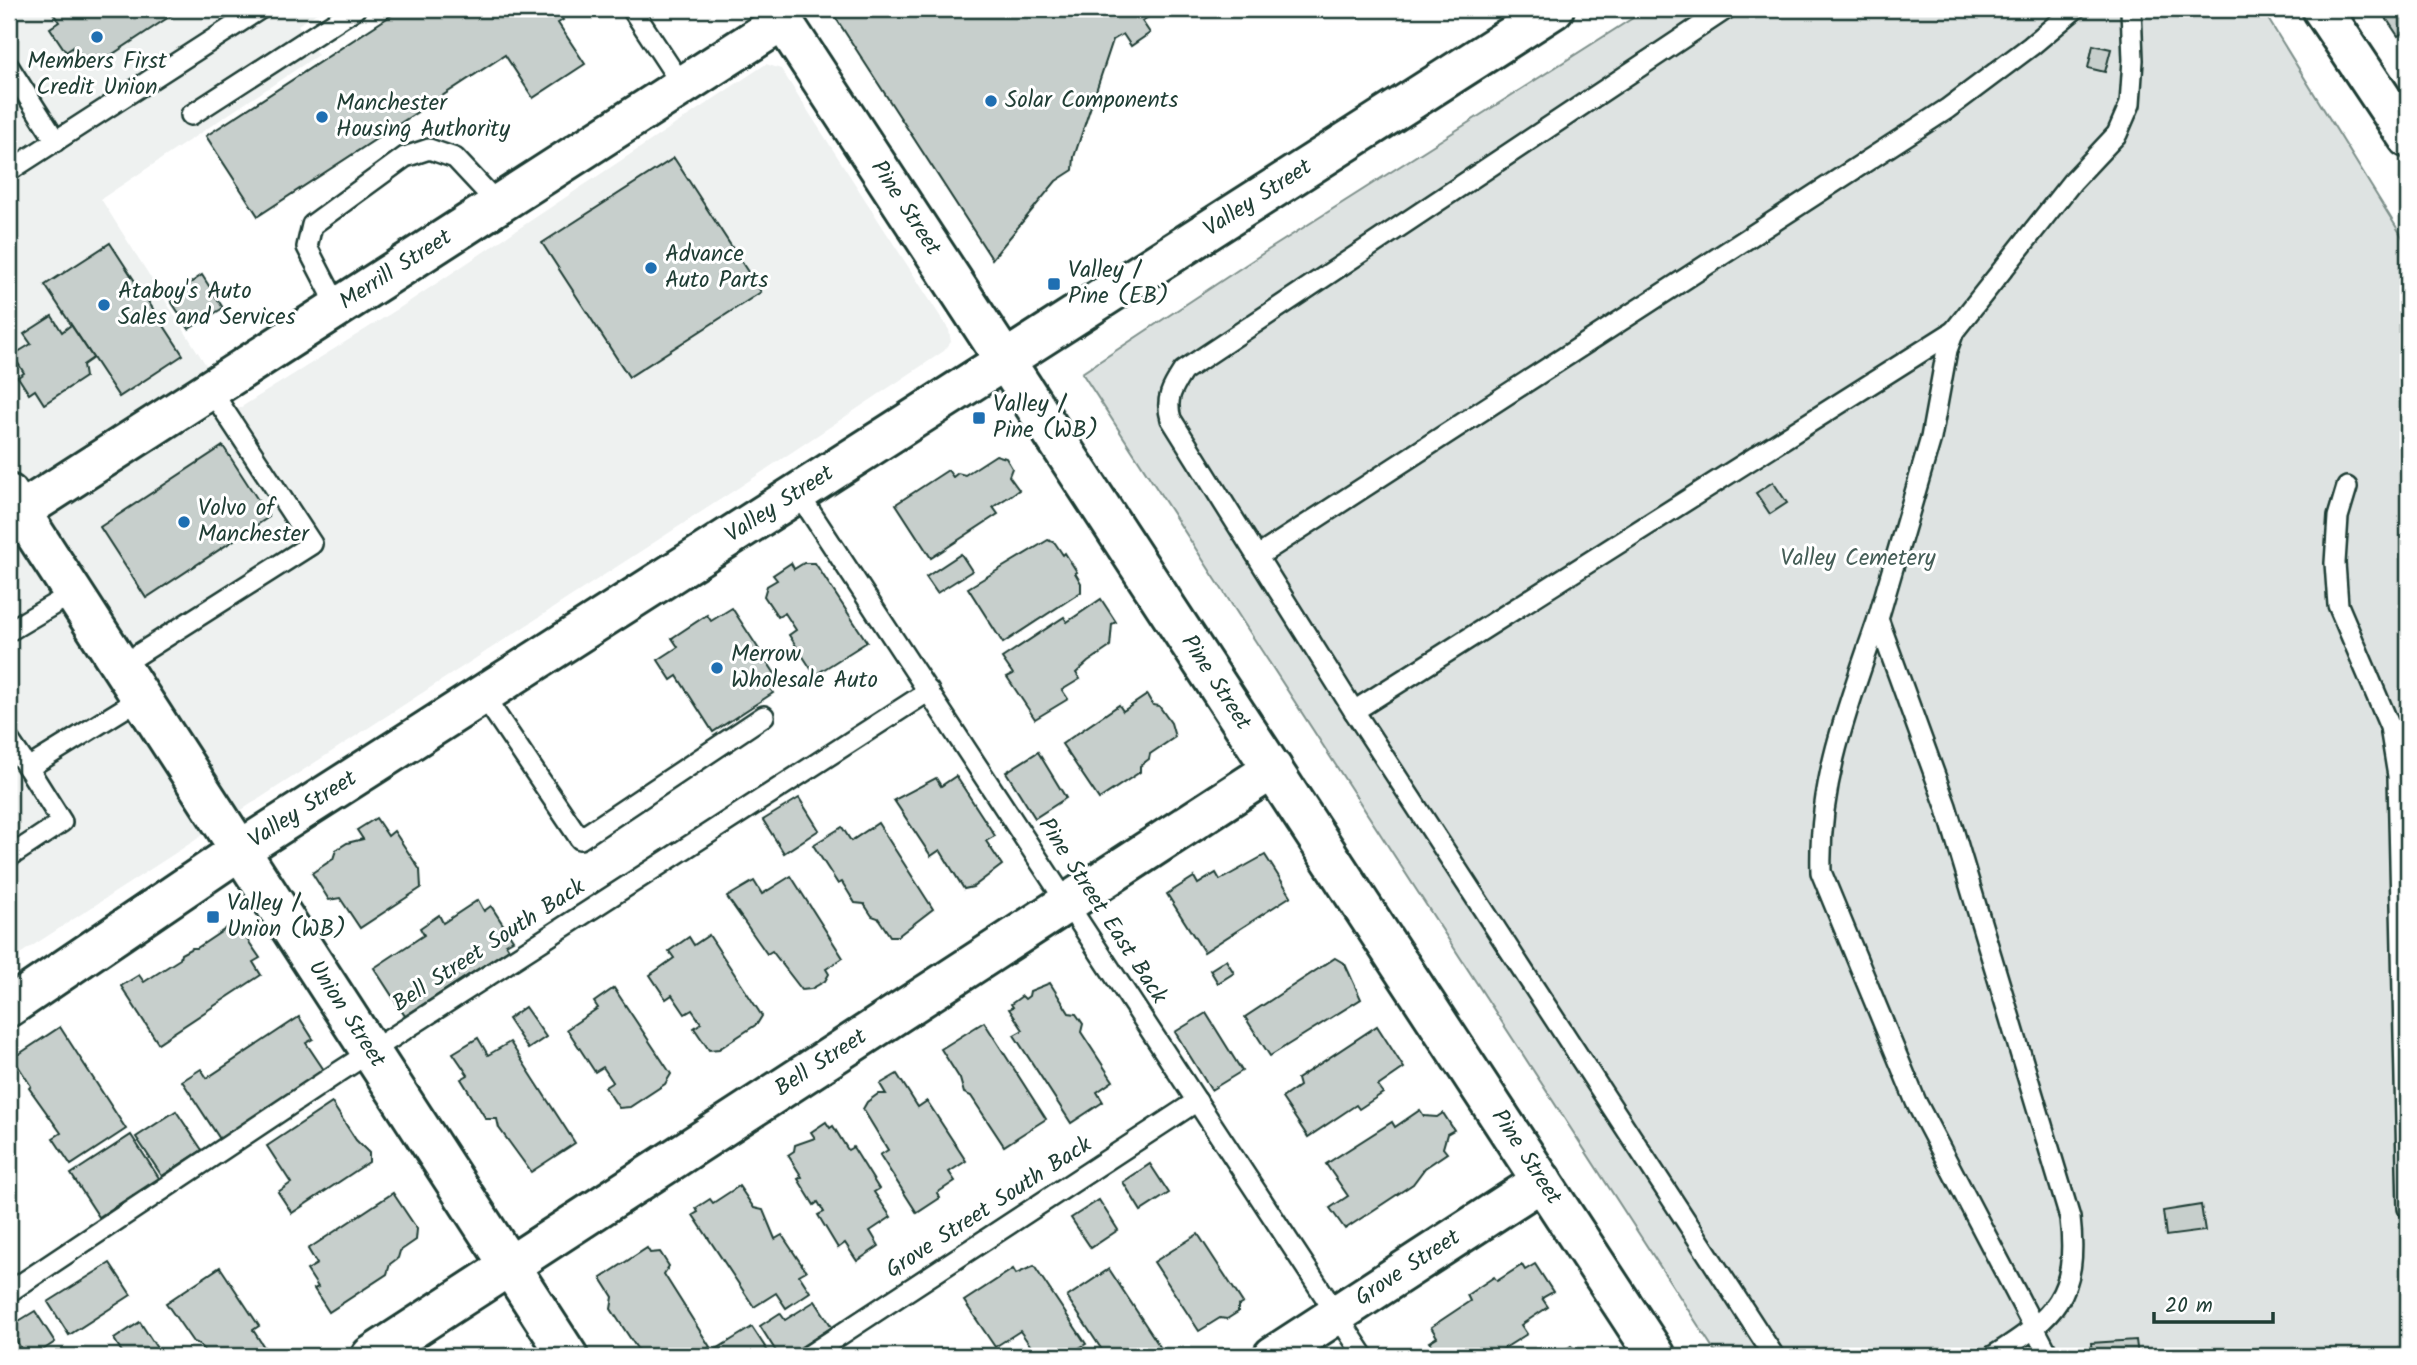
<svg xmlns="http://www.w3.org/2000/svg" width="2417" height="1365" font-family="Kalam,sans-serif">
  <rect width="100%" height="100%" fill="#fff"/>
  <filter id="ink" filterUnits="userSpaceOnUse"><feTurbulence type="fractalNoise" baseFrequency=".0143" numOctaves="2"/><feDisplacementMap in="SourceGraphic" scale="14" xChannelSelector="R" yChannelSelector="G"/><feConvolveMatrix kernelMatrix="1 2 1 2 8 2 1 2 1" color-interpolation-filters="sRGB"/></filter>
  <g filter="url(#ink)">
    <path fill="#eef1f0" d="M9,9H323L298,25L318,55L101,199L235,411L398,309L766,64L781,69L949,330L951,342L944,351L738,488L9,961Z"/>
    <path fill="#dee3e2" stroke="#7e908b" stroke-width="2" d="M1647,9H2262L2408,246V1356H1718L1082,373L1265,252Z"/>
    <g fill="#c7cfcc" stroke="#1f3d34" stroke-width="2">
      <path d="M50,9H181L90,69L75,46L66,52L50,28L59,22Z"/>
      <path d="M401,9H556L563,20L558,23L585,64L533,98L505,55L258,216L206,136Z"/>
      <path d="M830,9H1161L1142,21L1150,33L1131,46L1123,34L1113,40L1074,157L1073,170L1056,181L992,259Z"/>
      <path d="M2380,9H2408V29L2398,36Z"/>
      <path d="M2093,45L2111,49L2105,72L2088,68Z"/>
      <path d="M674,158L761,292L629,377L542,243Z"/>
      <path d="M110,243L183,355L119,397L45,285Z"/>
      <path d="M202,275L223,308L189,329L169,298Z"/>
      <path d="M52,316L62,332L71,325L93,358L83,365L85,377L44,404L35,390L29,394L18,377L24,373L13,355L31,344L24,334Z"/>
      <path d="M223,446L269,517L146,598L100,527Z"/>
      <path d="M996,455L1006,458L1012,468L1009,476L1019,490L993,507L998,514L931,558L896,504L948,470L953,477L958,473L965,475Z"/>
      <path d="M1773,482L1787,503L1770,514L1756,493Z"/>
      <path d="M1048,540L1055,543L1063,555L1065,553L1077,572L1075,573L1081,583V592L1003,643L968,588Z"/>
      <path d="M961,554L972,571L937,593L926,577Z"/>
      <path d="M791,563L794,569L804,563H815L867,642L815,675L789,635L796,630L785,613L778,617L764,596L767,586L777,580L773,575Z"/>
      <path d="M1101,599L1116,622L1112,624L1110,647L1088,662L1076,673L1080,679L1062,690L1068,699L1035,719L1007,677L1013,674L1002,658L1064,617L1067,622Z"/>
      <path d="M732,608L779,680L769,687L773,693L713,732L677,676L671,680L658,660L678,647L672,638L707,615L711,621Z"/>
      <path d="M1147,695L1153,705L1159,706L1171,723L1175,737L1150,754L1149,759L1140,766V772L1099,799L1062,744L1119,705L1123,711Z"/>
      <path d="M1038,752L1066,798L1035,818L1006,772Z"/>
      <path d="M956,776L995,836L986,841L1002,865L973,887L964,889L940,850L931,856L894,800L936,778L941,786Z"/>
      <path d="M799,798L819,830L784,853L763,820Z"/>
      <path d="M376,818L388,836L394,831L420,870L421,888L360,928L340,898L329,900L312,873L333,859L336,850L347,843L363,839L357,830Z"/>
      <path d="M878,823L933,909L898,936H890L878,918L872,916L864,904L855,903L842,882L838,884L813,845L842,827L851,841Z"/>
      <path d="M1265,855L1291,896L1204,952L1167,894L1194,877L1198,884L1216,873L1220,880Z"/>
      <path d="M791,876L843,958L826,969L829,974L825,981L811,989L802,990L772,951L767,954L727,897L754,881L762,894Z"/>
      <path d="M478,900L484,911L491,906L513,940L506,944L509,949L405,1016L374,968L424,935L420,928L439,915L443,923Z"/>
      <path d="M230,926L236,936L242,932L260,958L253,962L261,975L158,1043L121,986L139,975L144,982L180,959L181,954L192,948H197Z"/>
      <path d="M709,935L762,1016L757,1024L719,1049L709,1050L694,1028L701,1023L692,1010L685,1014L672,995L666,999L650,975L674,958L669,951L689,937L694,945Z"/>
      <path d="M1335,958L1345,964L1361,999L1270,1056L1245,1017Z"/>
      <path d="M1226,960L1234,973L1218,983L1210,970Z"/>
      <path d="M1050,983L1069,1013L1076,1014L1083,1024L1081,1032L1113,1081L1097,1092L1103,1102L1071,1123L1014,1035L1023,1030L1009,1009L1013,1007L1011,1004L1022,996L1025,999L1029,996L1030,991Z"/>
      <path d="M614,988L671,1074L665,1084L630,1107L619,1108L605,1087L613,1082L603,1067L595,1072L567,1029L598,1008L594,1002Z"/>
      <path d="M525,1007L546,1037L528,1049L508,1019Z"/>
      <path d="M1206,1013L1242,1071L1211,1090L1175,1032Z"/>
      <path d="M299,1017L313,1039L306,1043L324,1070L220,1139L182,1081L201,1069L207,1078Z"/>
      <path d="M984,1022L1046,1119L1004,1146L971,1096L964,1093L960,1079L941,1049Z"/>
      <path d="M1377,1026L1404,1068L1378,1086L1383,1093L1359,1109L1356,1105L1308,1137L1282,1098L1299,1086L1297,1079Z"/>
      <path d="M60,1027L126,1129L71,1165L53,1138L61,1133L29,1088L31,1086L13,1058Z"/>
      <path d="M478,1038L488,1055L510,1042L575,1143L531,1172L499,1128L497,1119H486L461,1079L468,1075L453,1053Z"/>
      <path d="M897,1074L918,1107L927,1101L966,1161L949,1172L955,1181L937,1193L940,1198L917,1213L880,1155L888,1150L863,1109L867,1102L878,1094H886L880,1084Z"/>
      <path d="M332,1103L356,1140L369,1153V1162L292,1213L278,1192L291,1183L267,1146Z"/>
      <path d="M1420,1110L1424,1116L1437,1117L1443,1113L1454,1130L1447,1134L1443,1148L1447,1153L1425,1168L1413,1184L1345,1229L1330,1208L1348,1196L1326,1164L1392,1122L1395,1127Z"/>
      <path d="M176,1111L202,1150L162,1176L136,1137Z"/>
      <path d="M826,1122L830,1128L833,1126L848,1150L853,1147L879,1189L874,1192L891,1217L870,1231L879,1246L857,1261L845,1243L838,1248L818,1215L824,1212L818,1202L814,1205L798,1179L802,1177L788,1155L794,1151L795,1145L815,1138L811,1132Z"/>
      <path d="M131,1135L159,1178L99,1217L71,1174Z"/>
      <path d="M1150,1164L1169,1193L1141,1211L1123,1182Z"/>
      <path d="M739,1186L754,1208L763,1210L775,1239L782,1235L806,1271L799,1275L810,1292L786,1308L776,1293L754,1307L693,1215L698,1212L696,1208L710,1199L713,1203Z"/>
      <path d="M393,1193L417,1229L416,1240L400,1251L398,1258L390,1264L387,1274L329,1312L314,1289L318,1287L307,1270L317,1264L308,1249Z"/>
      <path d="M1099,1200L1118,1230L1091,1248L1071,1218Z"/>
      <path d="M2201,1205L2205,1231L2166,1236L2163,1211Z"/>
      <path d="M1198,1234L1243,1303L1238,1306V1312L1227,1319L1220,1318L1199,1331L1154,1262Z"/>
      <path d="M647,1248L650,1253L660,1252L669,1266L664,1274L710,1347L695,1356H642L611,1309L613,1297L601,1278Z"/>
      <path d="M110,1263L131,1295L69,1335L48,1302Z"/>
      <path d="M1535,1264L1553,1292L1542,1298L1548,1307L1521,1325L1527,1334L1492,1356H1431L1428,1352L1434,1348L1429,1342L1437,1337L1431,1327L1470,1301L1467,1295L1494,1277L1497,1281L1522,1265L1525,1270Z"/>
      <path d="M1034,1266L1086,1344L1079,1348L1085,1356H1020L1032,1348L1020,1331L995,1347L964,1301L1013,1269L1016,1274Z"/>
      <path d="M220,1267L259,1326L253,1330L264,1347L251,1356H213L205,1352L199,1344L193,1342L166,1303Z"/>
      <path d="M1109,1269L1166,1356H1106L1067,1297Z"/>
      <path d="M815,1301L832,1327L787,1356H779L760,1326L780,1313L785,1320Z"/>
      <path d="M35,1311L55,1342L34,1356H25L9,1327Z"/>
      <path d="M140,1322L162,1356H115L122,1352L114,1339Z"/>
      <path d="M752,1327L771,1356H708L707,1355Z"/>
      <path d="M2136,1340L2138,1356H2092L2091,1343Z"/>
      <path d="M1571,1346L1584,1356H1556Z"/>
    </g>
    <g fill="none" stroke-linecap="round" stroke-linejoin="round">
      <g stroke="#1f3d34" stroke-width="24">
        <g id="service">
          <path d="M632,9L682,85"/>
          <path d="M1726,9L1183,371C1172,388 1165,399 1171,419L1354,711L1774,1356"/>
          <path d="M9,67L56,141"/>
          <path d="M191,115L355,9"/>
          <path d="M9,171L260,9"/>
          <path d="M338,307L307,247L312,225L405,157L429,149L455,158L498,204"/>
          <path d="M2347,487L2338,517L2335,563L2338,605L2390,727L2398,776L2408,1208"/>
          <path d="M798,493L1364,1356"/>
          <path d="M1258,556L1947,109L2031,46L2075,9"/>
          <path d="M1878,619C1849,704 1818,781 1821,872L1916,1102L2049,1356"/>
          <path d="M9,631L73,593"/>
          <path d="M120,666L312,544L210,389"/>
          <path d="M483,695L580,839L764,716"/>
          <path d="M1354,711L1954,331"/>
          <path d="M9,740L28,768L141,698"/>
          <path d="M9,857L62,822L28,768"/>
          <path d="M9,1292L339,1072L929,691"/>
          <path d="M808,1356L1197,1101"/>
          <path d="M1993,1356C2055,1317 2079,1295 2070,1218L1946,806L1878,619L1931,438L1947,350L1954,331L2072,182L2117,134L2130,104L2133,60L2131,9"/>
        </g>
      </g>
      <g stroke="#1f3d34" stroke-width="44">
        <g id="minor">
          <path id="s1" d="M775,9L1656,1356"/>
          <path d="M2322,9L2408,138"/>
          <path id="s2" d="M9,494L568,1356"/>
          <path id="s3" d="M9,519L783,21"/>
          <path id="s4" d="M371,1356L1273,769"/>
          <path id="s5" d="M1273,1356L1542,1181"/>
        </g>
      </g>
      <g stroke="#1f3d34" stroke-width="44">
        <g id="secondary">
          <path id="s6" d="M9,1007L240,850L1554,9"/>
        </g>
      </g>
      <use href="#service" stroke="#fff" stroke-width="19"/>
      <use href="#minor" stroke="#fff" stroke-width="38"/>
      <use href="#secondary" stroke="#fff" stroke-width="38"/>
    </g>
  </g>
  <g fill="#1f6fb2" stroke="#fff" stroke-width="2.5">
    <circle cx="97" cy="37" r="7"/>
    <circle cx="991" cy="101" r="7"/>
    <circle cx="322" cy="117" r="7"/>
    <circle cx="651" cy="268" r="7"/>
    <rect x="1047" y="277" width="14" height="14" rx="3.5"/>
    <circle cx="104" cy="305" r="7"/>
    <rect x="972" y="411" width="14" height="14" rx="3.5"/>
    <circle cx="184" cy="522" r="7"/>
    <circle cx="717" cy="668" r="7"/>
    <rect x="206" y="910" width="14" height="14" rx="3.5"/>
  </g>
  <g text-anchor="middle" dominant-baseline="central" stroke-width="6" stroke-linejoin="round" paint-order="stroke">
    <g font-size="23" fill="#1f3d34" stroke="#fff" text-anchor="start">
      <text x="97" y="62" text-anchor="middle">Members First<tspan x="97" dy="26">Credit Union</tspan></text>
      <text x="1005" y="101">Solar Components</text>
      <text x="336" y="104">Manchester<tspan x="336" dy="26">Housing Authority</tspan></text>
      <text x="665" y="255">Advance<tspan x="665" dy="26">Auto Parts</tspan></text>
      <text x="1068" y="271">Valley /<tspan x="1068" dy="26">Pine (EB)</tspan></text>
      <text x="118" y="292">Ataboy's Auto<tspan x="118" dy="26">Sales and Services</tspan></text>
      <text x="993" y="405">Valley /<tspan x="993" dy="26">Pine (WB)</tspan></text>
      <text x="198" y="509">Volvo of<tspan x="198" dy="26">Manchester</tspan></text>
      <text x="731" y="655">Merrow<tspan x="731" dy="26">Wholesale Auto</tspan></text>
      <text x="227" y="904">Valley /<tspan x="227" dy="26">Union (WB)</tspan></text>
    </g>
    <g font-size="23" fill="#1f3d34" stroke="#fff">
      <text stroke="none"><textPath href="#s6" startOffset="1488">Valley Street</textPath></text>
      <text stroke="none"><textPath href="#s1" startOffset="238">Pine Street</textPath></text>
      <text stroke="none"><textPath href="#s3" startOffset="460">Merrill Street</textPath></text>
      <text stroke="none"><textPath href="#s6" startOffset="920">Valley Street</textPath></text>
      <text stroke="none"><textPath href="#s1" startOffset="805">Pine Street</textPath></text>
      <text stroke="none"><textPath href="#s6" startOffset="354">Valley Street</textPath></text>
      <text transform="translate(1102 911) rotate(57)">Pine Street East Back</text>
      <text transform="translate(489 946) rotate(-33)">Bell Street South Back</text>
      <text stroke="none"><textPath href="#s2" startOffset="620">Union Street</textPath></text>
      <text stroke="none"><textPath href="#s4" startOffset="537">Bell Street</textPath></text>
      <text stroke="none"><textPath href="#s1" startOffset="1372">Pine Street</textPath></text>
      <text transform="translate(989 1208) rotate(-33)">Grove Street South Back</text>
      <text stroke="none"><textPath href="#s5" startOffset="161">Grove Street</textPath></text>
    </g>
    <g font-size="23" fill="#455e57" stroke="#fff">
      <text x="1858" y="559">Valley Cemetery</text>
    </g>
  </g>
  <rect width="2417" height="1365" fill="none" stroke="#fff" stroke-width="35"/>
  <rect x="18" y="18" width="2382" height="1330" fill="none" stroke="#1f3d34" stroke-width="2.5" filter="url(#ink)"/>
  <path d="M2154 1312v10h119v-10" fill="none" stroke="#1f3d34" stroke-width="3.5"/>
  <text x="2165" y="1312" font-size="21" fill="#1f3d34" stroke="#ffffff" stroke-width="5" paint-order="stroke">20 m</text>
</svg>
